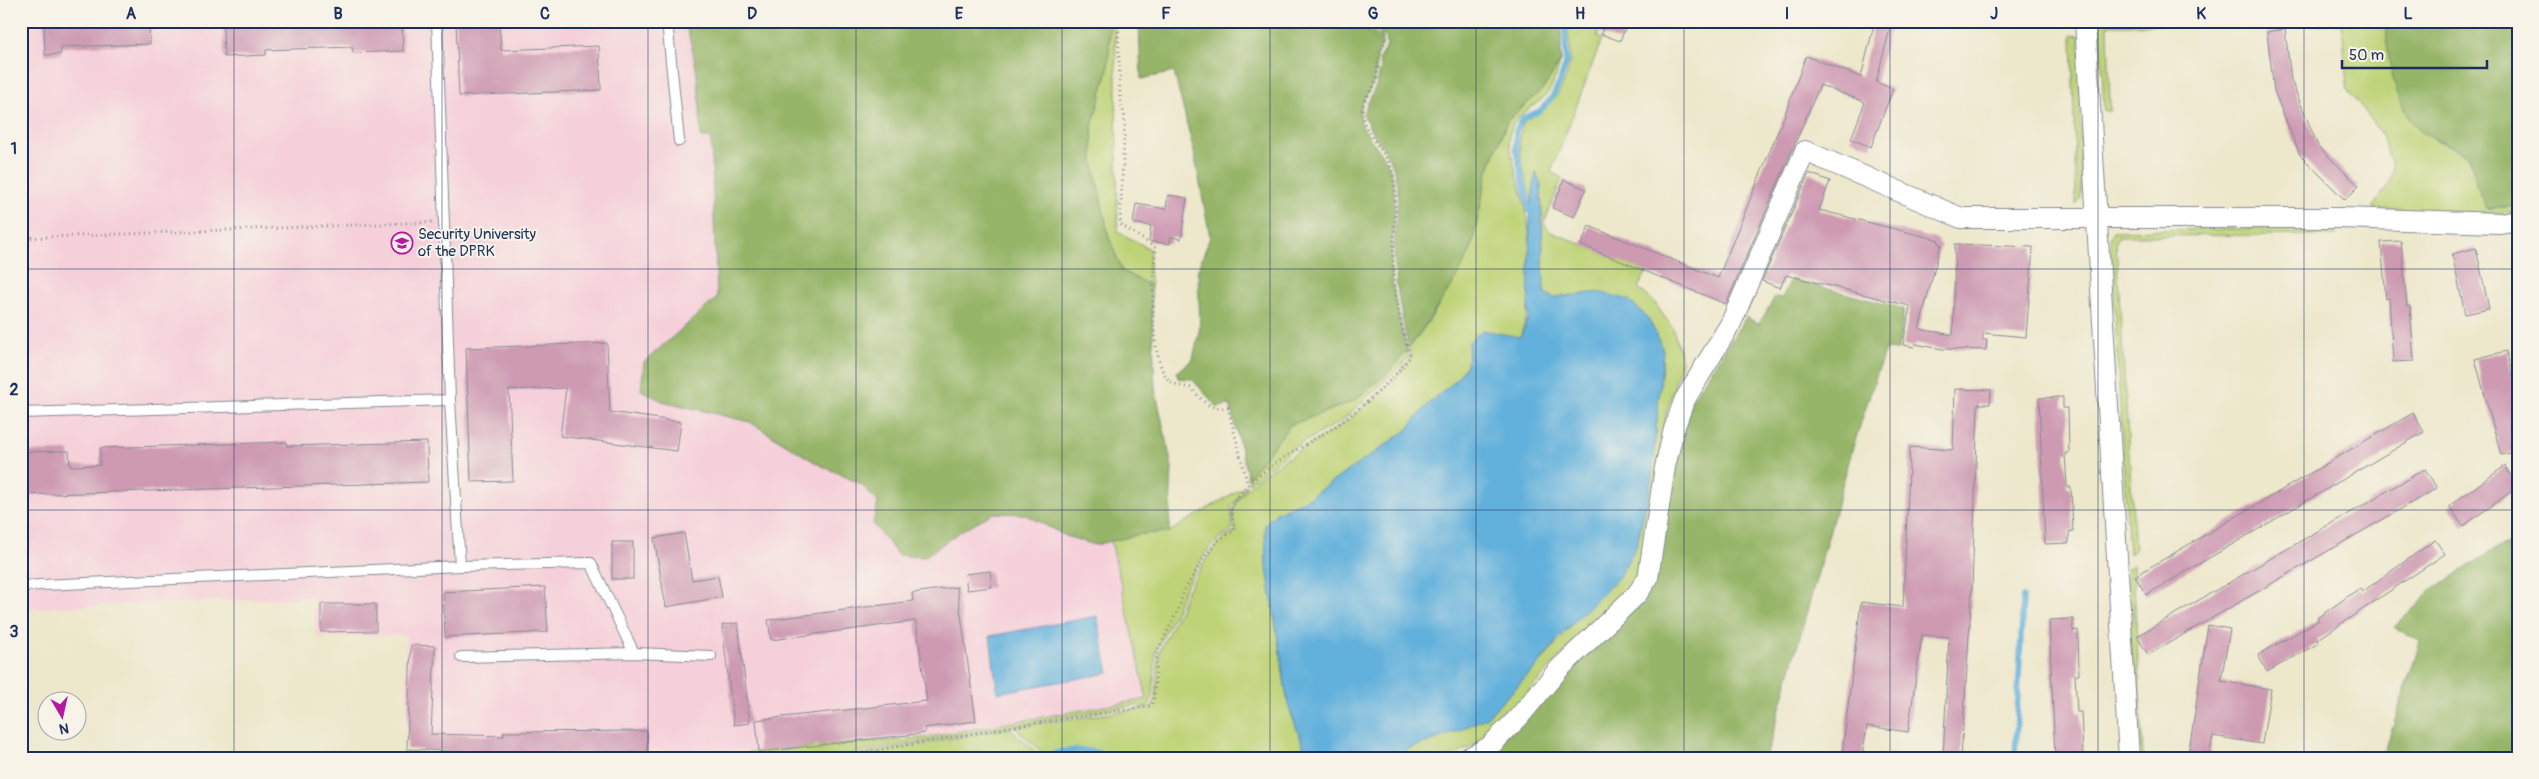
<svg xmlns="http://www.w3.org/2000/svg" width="2539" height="779" font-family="Pangolin,sans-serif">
  <rect width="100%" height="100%" fill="#f7f3e8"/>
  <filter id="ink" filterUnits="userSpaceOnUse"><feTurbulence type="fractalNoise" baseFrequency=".02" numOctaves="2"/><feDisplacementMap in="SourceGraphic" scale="10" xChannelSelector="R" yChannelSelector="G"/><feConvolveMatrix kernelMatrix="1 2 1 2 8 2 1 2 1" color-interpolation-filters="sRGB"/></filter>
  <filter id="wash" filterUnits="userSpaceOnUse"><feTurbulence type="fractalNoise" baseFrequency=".0096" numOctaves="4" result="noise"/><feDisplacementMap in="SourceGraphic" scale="20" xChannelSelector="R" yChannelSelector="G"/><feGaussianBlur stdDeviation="1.12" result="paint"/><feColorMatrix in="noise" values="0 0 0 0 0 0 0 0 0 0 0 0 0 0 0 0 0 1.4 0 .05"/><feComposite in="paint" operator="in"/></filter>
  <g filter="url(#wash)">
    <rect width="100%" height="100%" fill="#ede7cb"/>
    <path fill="#f5cfd9" d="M21,21H764L1098,474L1111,541L1147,699L920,737L748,751L407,748L406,635L316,637L314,597L21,609Z"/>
    <g fill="#bed377" stroke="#6c816a">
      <path d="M1110,21H1115L1118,232L1150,249L1149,269L1151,286L1122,271L1109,238L1093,161L1092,126L1108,70Z"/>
      <path d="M1568,21H1603L1597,37L1602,39L1551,172L1562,178L1544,223L1549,231L1647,271L1638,288L1655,303L1673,329L1682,360L1666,414L1643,574L1627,597L1574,642L1487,737L1460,753L1446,758H1383L1456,732L1487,717L1541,662L1636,547L1652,478L1663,350L1564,295L1553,298L1544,292L1541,184L1536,173L1532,203C1526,176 1512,145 1525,120C1554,108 1571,81 1570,49C1569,39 1567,31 1568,21Z"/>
      <path d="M2100,21H2387L2388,52L2400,100L2436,140L2453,147L2468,157L2475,171L2476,184L2488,208L2518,206V212L2483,213L2372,208L2388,185L2392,173L2391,161L2380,133L2347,87L2342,24L2108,25L2110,111H2104Z"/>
      <path d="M2072,35L2080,36L2081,199L2076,204Z"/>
      <path d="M1561,60C1557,72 1554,86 1546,95C1534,108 1515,114 1510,132C1506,148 1523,191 1526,210C1532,250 1535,300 1520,337L1495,334L1469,342L1467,365L1454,382L1428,404L1406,431L1307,499L1276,513L1265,524L1266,561L1288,705L1308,758H1128L1095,750L1055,751L1045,755L1014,727L1152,707L1156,698L1159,652L1180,609L1186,592L1208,556L1221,540L1236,531C1235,524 1232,515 1234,508C1241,478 1320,441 1345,422C1368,404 1393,381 1411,358L1409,348L1429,321L1471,250L1487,174L1507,121L1543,89Z"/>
      <path d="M2336,227V235L2119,236L2116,242L2135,550L2129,554L2110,236L2113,231Z"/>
      <path d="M1407,350L1408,357L1402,365L1343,420L1295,447L1249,483L1248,478L1290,425L1354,401L1391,370Z"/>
      <path d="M1247,485L1231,507L1233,530L1219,538L1205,554L1183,591L1177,608L1156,651L1153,697L1149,705L1143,707L1137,705L825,758H750L749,752L921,738L1147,699L1111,541L1141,534L1169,532Z"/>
      <path d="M2133,565L2143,758H2137L2127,569Z"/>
      <path d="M1010,728L1042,757L842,758Z"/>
      <path d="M1094,752L1116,758L1049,757L1056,754Z"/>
    </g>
    <g fill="#96b568" stroke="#587263">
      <path d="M684,21H1110L1108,69L1092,126L1093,161L1109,238L1122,271L1151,286L1155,388L1172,467L1169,532L1141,534L1095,545L1066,536L1024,514L993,513L964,529L924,557L898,555L873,524L878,502L861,484L818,464L750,422L662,401L641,390L644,362L717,298L711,138H701C700,97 698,60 684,21Z"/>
      <path d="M1139,21H1354L1383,37C1384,46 1378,50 1377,58C1375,67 1378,75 1373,84C1369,93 1361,101 1360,112C1358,134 1386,151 1391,172C1399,202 1391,233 1391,264C1392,292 1400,323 1407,350L1391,370L1354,401L1290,425L1248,478L1230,405L1217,407L1192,379L1178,378L1177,372L1193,359L1200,327L1198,270L1210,237L1194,152L1174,72L1141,79Z"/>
      <path d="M1362,21H1561V60L1543,89L1507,121L1487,174L1471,250L1453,284L1409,348C1402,321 1397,293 1395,265C1392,234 1403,201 1394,170C1388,150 1371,136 1363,113L1377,84L1381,68L1379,59L1387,45L1386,36Z"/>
      <path d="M2387,21H2518V206L2488,208C2484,200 2478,191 2476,183C2474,174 2475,166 2469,158C2458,144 2436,142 2422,132C2396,113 2384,51 2387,21Z"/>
      <path d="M1791,279L1904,309L1898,350L1885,349L1853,447L1766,758H1476L1590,646L1660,543L1688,406L1746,317L1759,324L1775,297L1782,298Z"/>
      <path d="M2518,543V758H2383L2420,642L2394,627L2431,590L2502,545Z"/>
    </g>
    <g fill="#62b0dc" stroke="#3e709d">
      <path d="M1536,172L1541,184L1544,292L1553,298L1598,292L1629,300L1649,319L1663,350L1652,478L1636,547L1618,578L1561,635L1541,662L1487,717L1456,732L1383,758H1308L1288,705L1266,561L1265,524L1276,513L1307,499L1406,431L1428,404L1454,382L1467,365L1469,342L1482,330L1520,337L1528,319L1530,212Z"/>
      <path d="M1097,616L1109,673L997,693L990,636Z"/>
    </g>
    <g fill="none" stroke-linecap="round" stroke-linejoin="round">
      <g stroke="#62b0dc" stroke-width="5.5">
        <path d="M1530,212L1516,150V131L1523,118L1540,111L1551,99L1560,82L1566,63L1565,21"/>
        <path d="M1043,758C1066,744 1100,752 1124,758"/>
        <path d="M2015,758L2023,597"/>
      </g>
    </g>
    <g id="blocks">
      <g fill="#cd9ab2">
        <path d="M44,21H149L150,44L61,47V54L45,55Z"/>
        <path d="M223,21H402L403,51L353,53L352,47L266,50V55L224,57Z"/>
        <path d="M456,21H499L501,50L599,46L601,90L459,96Z"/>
        <path d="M1605,21H1628L1620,41L1601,34Z"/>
        <path d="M1875,21H1892L1876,82L1893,89L1871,147L1851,139L1865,102L1820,85L1726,304L1581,245L1589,226L1718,278L1785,114L1806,56L1861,77Z"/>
        <path d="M2285,29L2291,80L2318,146L2359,186L2345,200L2300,155L2274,91L2267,32Z"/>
        <path d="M1809,173L1830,181L1819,210L1939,240L1938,243L1941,244L1919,329L1953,335L1955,244L2033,247L2026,337L1983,333V340H1987L1986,350L1942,349L1915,344L1914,347L1903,345L1910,306L1786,275L1780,288L1762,281Z"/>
        <path d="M1564,180L1586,189L1574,217L1552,208Z"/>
        <path d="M1168,195L1187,198L1181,239L1171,237L1170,244L1149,241L1151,226L1133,223L1136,204L1166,209Z"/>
        <path d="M2401,241L2407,306H2410L2414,361L2393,362L2389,298L2386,299L2381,242Z"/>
        <path d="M2476,248L2489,309L2465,314L2452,254Z"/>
        <path d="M607,343L610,412L681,422L677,451L560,436L566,388L509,390L513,481L471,482L466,348Z"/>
        <path d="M2506,351L2518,393V451L2501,455L2475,359Z"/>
        <path d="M1955,389L1991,390L1990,404H1978L1972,590L1961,758H1943L1949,637L1922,635L1908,732L1867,726L1862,757L1842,754L1861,602L1903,607L1910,447L1953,450Z"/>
        <path d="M2063,397V408H2068L2069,453H2065L2067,487H2071L2073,531L2069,532V543L2045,544L2039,398Z"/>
        <path d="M2413,413L2424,432L2146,595L2135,576Z"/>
        <path d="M287,442V446L427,442L428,482L21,495V452L69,451L70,466L100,465V448Z"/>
        <path d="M2505,466L2518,487L2463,526L2449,506Z"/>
        <path d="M2425,469L2437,488L2148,655L2137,636Z"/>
        <path d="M684,533L692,580L718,576L722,597L666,607L654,538Z"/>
        <path d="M2435,540L2445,554L2317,640L2319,643L2267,672L2258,655L2319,620L2317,618L2360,588L2362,592Z"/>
        <rect x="612" y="542" width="21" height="37"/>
        <path d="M990,571L992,587L967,590L965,574Z"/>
        <path d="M545,587L548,632L445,637L443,592Z"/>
        <path d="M957,587L976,721L924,728L925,733L759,752L756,720L927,701L916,621L771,640L768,620L913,601L912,593Z"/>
        <path d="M321,604H376V631L321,632Z"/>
        <path d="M2073,619V631L2078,630L2079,675H2075L2077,712H2081L2083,756L2055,758L2049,620Z"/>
        <path d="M738,623L750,723L734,725L722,625Z"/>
        <path d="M2208,625L2230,629L2221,681L2271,689L2262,744L2213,736L2209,758H2188Z"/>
        <path d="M411,645L435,646L431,734L504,736L503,732L647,731V753L504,754L407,749Z"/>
      </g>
    </g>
  </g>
  <g filter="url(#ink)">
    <use href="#blocks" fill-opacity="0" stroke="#848b94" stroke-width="1"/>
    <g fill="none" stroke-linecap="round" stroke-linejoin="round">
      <g stroke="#848b94" stroke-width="12">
        <g id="service">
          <path d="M667,21L679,141"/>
          <path d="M450,400L460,566"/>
          <path d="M21,413L450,400L437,21"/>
          <path d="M21,586L460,566L591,563L634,653"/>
          <path d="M461,657L634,653L711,656"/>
        </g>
      </g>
      <g stroke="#848b94" stroke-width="22">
        <g id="minor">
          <path d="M2085,21L2129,758"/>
          <path d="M1468,758L1489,747L1518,718L1559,669L1637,594L1648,578L1665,467L1674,429L1684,401L1731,323L1805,151L1961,218H2341L2500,223L2518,220"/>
        </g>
      </g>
      <g stroke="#848b94" stroke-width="3" stroke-dasharray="1 4" stroke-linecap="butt">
        <path d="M1118,21L1120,98L1125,118L1120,224L1156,248C1152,275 1148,363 1170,381C1177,386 1184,387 1192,388C1202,402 1211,410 1228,408L1248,485"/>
        <path d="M21,238L432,222"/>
        <path d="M833,758L1010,727L1151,706L1154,698L1157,652L1179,608L1184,591L1206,555L1220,539L1234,531C1234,524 1231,514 1232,508C1240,476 1318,440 1343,421C1367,403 1392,381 1410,357C1402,327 1393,294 1393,263C1393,233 1400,201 1392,171C1387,150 1365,137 1362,114C1360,103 1371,93 1375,83C1379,75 1376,66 1379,57C1381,49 1385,46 1385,36L1358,21"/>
      </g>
      <use href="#service" stroke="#fff" stroke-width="10"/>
      <use href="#minor" stroke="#fff" stroke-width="20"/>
    </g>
  </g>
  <path fill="none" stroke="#1b2f5e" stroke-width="1" stroke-opacity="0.55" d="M234,21V758M442,21V758M648,21V758M856,21V758M1062,21V758M1270,21V758M1476,21V758M1684,21V758M1890,21V758M2098,21V758M2304,21V758M21,269H2518M21,510H2518"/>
  <defs>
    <g id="university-ring" transform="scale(1.125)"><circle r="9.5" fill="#f7f3e8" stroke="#b5179e" stroke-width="1.5"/><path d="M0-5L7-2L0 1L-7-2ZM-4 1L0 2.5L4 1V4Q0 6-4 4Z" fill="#b5179e"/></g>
  </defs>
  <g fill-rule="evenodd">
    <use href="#university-ring" x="402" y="243"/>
  </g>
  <g text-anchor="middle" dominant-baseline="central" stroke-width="4" stroke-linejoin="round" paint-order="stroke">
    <g font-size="15" fill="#1b2f5e" stroke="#f7f3e8" text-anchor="start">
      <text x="418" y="234">Security University<tspan x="418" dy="17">of the DPRK</tspan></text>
    </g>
  </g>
  <rect width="2539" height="779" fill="none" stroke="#f7f3e8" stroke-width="55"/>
  <g transform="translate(62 716) rotate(171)"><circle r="24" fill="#f7f3e8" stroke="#9fa5b1"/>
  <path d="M0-4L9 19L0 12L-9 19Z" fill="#b5179e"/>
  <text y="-8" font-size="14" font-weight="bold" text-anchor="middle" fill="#1b2f5e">N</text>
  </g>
  <path d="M2342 60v8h145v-8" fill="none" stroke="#1b2f5e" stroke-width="2.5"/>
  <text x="2349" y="60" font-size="15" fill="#1b2f5e" stroke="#f7f3e8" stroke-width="4" paint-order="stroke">50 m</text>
  <rect x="28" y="28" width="2484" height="724" fill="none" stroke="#1b2f5e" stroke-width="2"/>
  <g font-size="16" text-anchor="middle" font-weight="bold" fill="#1b2f5e">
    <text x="131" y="19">A</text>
    <text x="338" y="19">B</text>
    <text x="545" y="19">C</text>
    <text x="752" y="19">D</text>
    <text x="959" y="19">E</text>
    <text x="1166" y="19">F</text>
    <text x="1373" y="19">G</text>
    <text x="1580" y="19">H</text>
    <text x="1787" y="19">I</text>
    <text x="1994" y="19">J</text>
    <text x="2201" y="19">K</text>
    <text x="2408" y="19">L</text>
    <text x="14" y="154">1</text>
    <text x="14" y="395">2</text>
    <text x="14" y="637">3</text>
  </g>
</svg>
